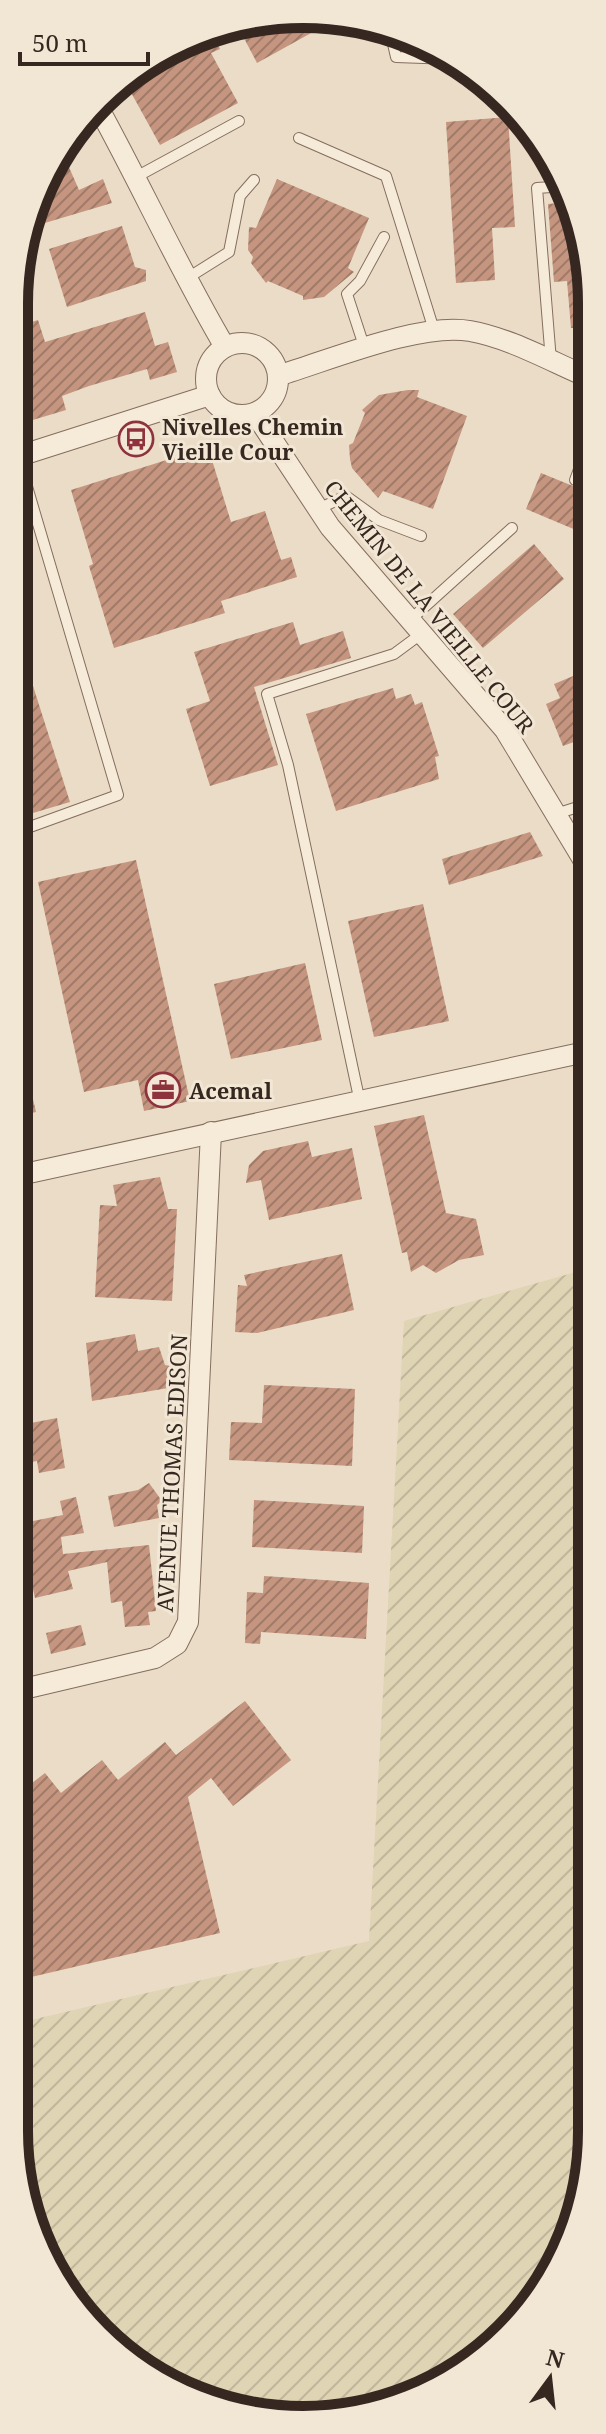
<svg xmlns="http://www.w3.org/2000/svg" width="606" height="2434" font-family="'Noto Serif',serif">
  <defs>
    <pattern id="farmland-furrows" width="10" height="10" patternUnits="userSpaceOnUse" patternTransform="scale(2)"><rect width="10" height="10" fill="#dfd4b4"/><path d="M-1 1l2-2M0 10L10 0M9 11l2-2" fill="none" stroke="#c0b69a"/></pattern>
    <pattern id="building-hatch" width="6" height="6" patternUnits="userSpaceOnUse" patternTransform="scale(2)"><rect width="6" height="6" fill="#c59580"/><path d="M-1 1l2-2M0 6l6-6M5 7l2-2" fill="none" stroke="#a17a68"/></pattern>
  </defs>
  <rect width="100%" height="100%" fill="#eadcc6"/>
  <path fill="url(#farmland-furrows)" d="M590,1268L589,2169L554,2275L479,2360L395,2405L284,2419L176,2390L86,2322L36,2241L14,2131V2024L369,1941L404,1321Z"/>
  <g fill="url(#building-hatch)">
    <path d="M340,17L257,63L236,23Z"/>
    <path d="M211,32L220,49L211,53L238,103L160,145L123,78Z"/>
    <path d="M508,117L515,227L492,228L495,280L456,283L446,122Z"/>
    <path d="M61,149L79,190L103,179L112,203L38,225L33,215L53,158Z"/>
    <path d="M277,179L369,218L348,268L354,272L324,297L303,300V296L268,281L266,283L251,263L253,257L248,250L249,227L256,228Z"/>
    <path d="M570,202L590,266V327L571,328L567,281L554,282L548,204Z"/>
    <path d="M122,226L135,267L146,270V281L67,307L49,249Z"/>
    <path d="M145,312L155,346L168,342L177,372L150,380L147,369L89,386L62,396L66,410L16,425V327L38,320L45,342Z"/>
    <path d="M408,390H419L417,397L467,416L433,509L383,491L378,498L352,468L350,459L349,445L353,443L365,413L362,410L379,395Z"/>
    <path d="M208,447L231,522L265,511L281,560L291,557L297,577L221,601L225,613L114,648L89,566L93,564L71,490Z"/>
    <path d="M541,473L590,493V536L526,509Z"/>
    <path d="M534,544L564,579L483,648L453,614Z"/>
    <path d="M293,622L300,645L343,631L351,658L254,687L278,765L210,786L186,709L210,701L194,652Z"/>
    <path d="M16,642H19L70,802L16,818Z"/>
    <path d="M590,669V736L563,746L546,704L560,698L554,684Z"/>
    <path d="M393,688L396,699L411,694L415,705L422,702L439,756L435,757L439,779L336,811L306,714Z"/>
    <path d="M530,832L543,856L449,885L442,859Z"/>
    <path d="M136,860L190,1101L144,1111L138,1080L84,1092L38,882Z"/>
    <path d="M423,904L449,1021L374,1037L348,921Z"/>
    <path d="M305,963L322,1040L231,1059L214,984Z"/>
    <path d="M21,1048L36,1112L15,1117V1049Z"/>
    <path d="M424,1115L446,1213L476,1219L484,1255L459,1260L436,1273L423,1265L411,1272L407,1252L402,1253L374,1126Z"/>
    <path d="M308,1141L312,1157L352,1148L362,1199L269,1220L261,1180L246,1183L249,1165L263,1151Z"/>
    <path d="M160,1177L168,1209H177L172,1301L95,1297L100,1205L117,1206L113,1185Z"/>
    <path d="M342,1254L354,1310L257,1333L235,1332L238,1285L247,1286L244,1275Z"/>
    <path d="M135,1334L138,1351L159,1347L165,1365L170,1366L174,1387L92,1401L86,1343Z"/>
    <path d="M264,1385L355,1389L352,1466L229,1460L231,1422L262,1423Z"/>
    <path d="M57,1418L65,1468L39,1473L37,1461L15,1465V1426Z"/>
    <path d="M149,1483L162,1501L157,1505L159,1518L114,1527L108,1496L138,1490Z"/>
    <path d="M76,1497L84,1533L61,1537L63,1554L149,1545L156,1611L148,1612L150,1625L125,1627L122,1601L111,1603L107,1562L68,1571L73,1589L35,1598L18,1524L63,1515L60,1501Z"/>
    <path d="M254,1500L364,1506L362,1553L252,1547Z"/>
    <path d="M264,1576L369,1583L366,1639L261,1632L260,1644L245,1643L247,1592L263,1593Z"/>
    <path d="M81,1625L86,1645L51,1654L46,1633Z"/>
    <path d="M245,1701L291,1760L233,1806L211,1778L188,1797L220,1933L14,1981V1797L45,1773L61,1793L102,1760L118,1780L165,1742L176,1755Z"/>
  </g>
  <g fill="none" stroke-linecap="round" stroke-linejoin="round">
    <g stroke="#846e5e" stroke-width="12">
      <g id="lane">
        <path d="M390,31L396,57L452,59"/>
        <path d="M299,138L386,176L434,330"/>
        <path d="M136,177L239,121"/>
        <path d="M186,279L229,252L240,196L254,180"/>
        <path d="M365,349L347,294L360,281L384,237"/>
        <path d="M551,361L537,188L566,186"/>
        <path d="M575,480L590,440"/>
        <path d="M318,509L346,496L379,520L421,536"/>
        <path d="M410,620L512,528"/>
        <path d="M556,814L590,803"/>
        <path d="M16,832L118,795L18,456"/>
        <path d="M358,1093L288,765L267,694L394,654L421,634"/>
      </g>
    </g>
    <g stroke="#846e5e" stroke-width="22">
      <g id="street">
        <path d="M98,107C142,187 179,269 225,347"/>
        <circle cx="242" cy="379" r="36"/>
        <path d="M280,375C330,360 421,322 470,331C510,338 552,362 590,378"/>
        <path d="M256,415L330,527L505,730L590,871"/>
        <path d="M16,457L210,395"/>
        <path d="M15,1176L590,1051"/>
        <path d="M15,1691L155,1658L177,1644L188,1622L211,1132"/>
      </g>
    </g>
    <use href="#lane" stroke="#f6ead9" stroke-width="10"/>
    <use href="#street" stroke="#f6ead9" stroke-width="20"/>
  </g>
  <defs>
    <g id="bus-ring" transform="scale(1.8)"><circle r="9.5" fill="#f2e7d5" stroke="#8e333d" stroke-width="1.5"/><path d="M-5-6H5V4H4V6H2V4H-2V6H-4V4H-5ZM-3.5-4V0h7V-4ZM-3.5 1.2v1.5H-2V1.2ZM2 1.2v1.5H3.5V1.2Z" fill="#8e333d"/></g>
    <g id="office-ring" transform="scale(1.8)"><circle r="9.5" fill="#f2e7d5" stroke="#8e333d" stroke-width="1.5"/><path d="M-6-3h4V-5.5h4V-3h4V5H-6ZM-1-4.5V-3h2v-1.5ZM-6 0V1H6V0Z" fill="#8e333d"/></g>
  </defs>
  <g fill-rule="evenodd">
    <use href="#bus-ring" x="136" y="439"/>
    <use href="#office-ring" x="163" y="1090"/>
  </g>
  <g text-anchor="middle" dominant-baseline="central" stroke-width="6" stroke-linejoin="round" paint-order="stroke">
    <g font-size="22" font-weight="bold" fill="#362820" stroke="#f2e7d5" text-anchor="start">
      <text x="162" y="426">Nivelles Chemin<tspan x="162" dy="25">Vieille Cour</tspan></text>
      <text x="189" y="1090">Acemal</text>
    </g>
    <g font-size="22" fill="#362820" stroke="#f2e7d5">
      <text transform="translate(430 606) rotate(51)">CHEMIN DE LA VIEILLE COUR</text>
      <text transform="translate(171 1473) rotate(-87)">AVENUE THOMAS EDISON</text>
    </g>
  </g>
  <path d="M0 0H606V2434H0ZM303 28H303A275 275 0 0 1 578 303V2131A275 275 0 0 1 303 2406H303A275 275 0 0 1 28 2131V303A275 275 0 0 1 303 28Z" fill="#f2e7d5" fill-rule="evenodd"/>
  <path fill="none" stroke="#362820" stroke-width="10" d="M303 28H303A275 275 0 0 1 578 303V2131A275 275 0 0 1 303 2406H303A275 275 0 0 1 28 2131V303A275 275 0 0 1 303 28Z"/>
  <g transform="translate(550 2378) rotate(15)" stroke="#f2e7d5" stroke-width="6" paint-order="stroke">
  <path d="M0-6L14 30L0 20L-14 30Z" fill="#362820"/>
  <text y="-12" font-size="22" font-weight="bold" text-anchor="middle" fill="#362820">N</text>
  </g>
  <path d="M20 52v12h128v-12" fill="none" stroke="#362820" stroke-width="4"/>
  <text x="32" y="52" font-size="24" fill="#362820" stroke="#f2e7d5" stroke-width="6" paint-order="stroke">50 m</text>
</svg>
